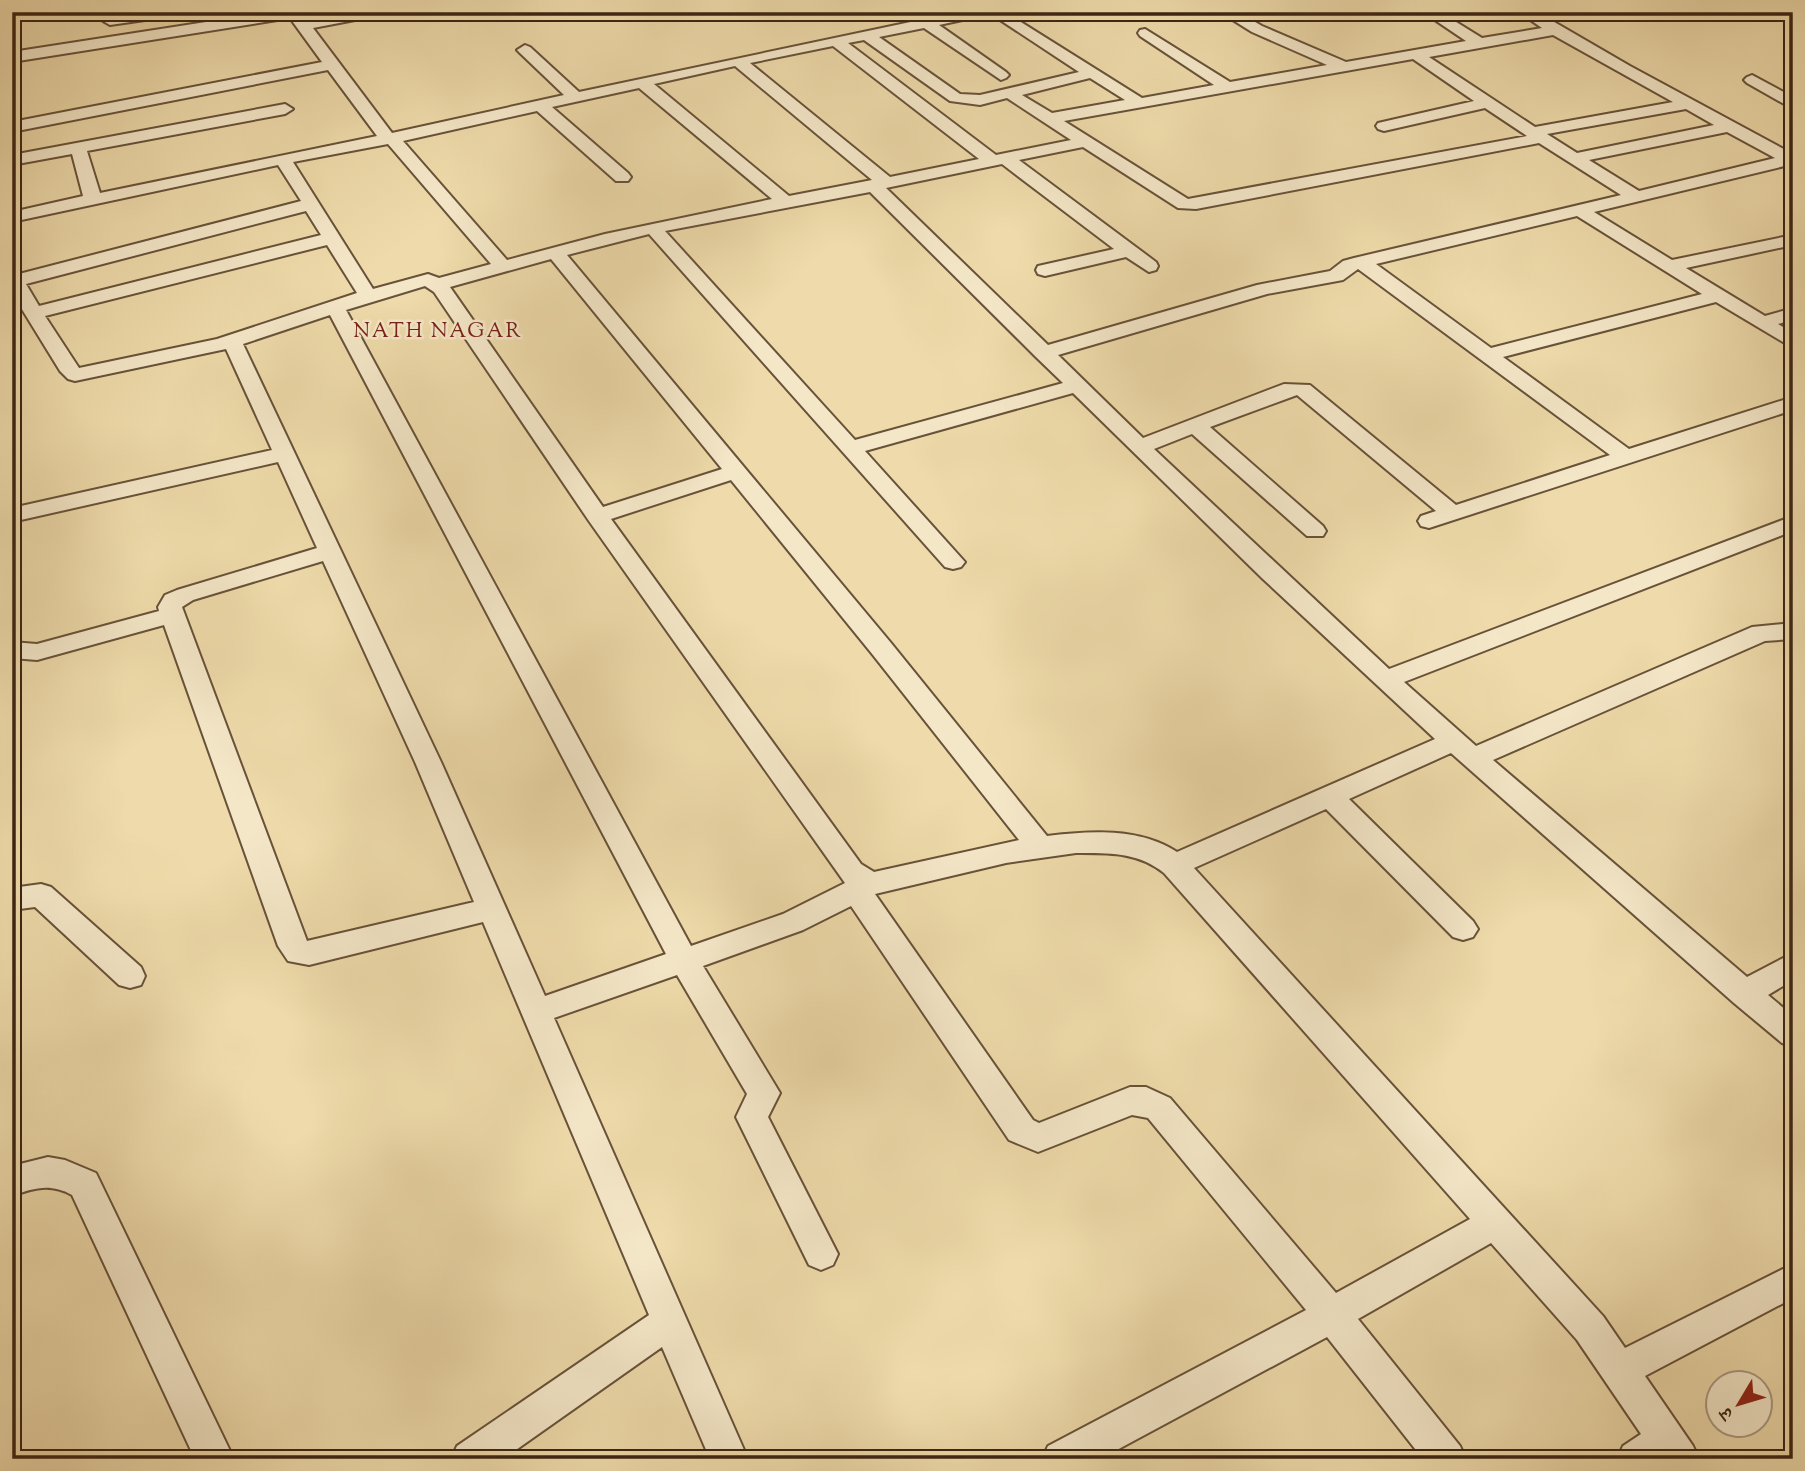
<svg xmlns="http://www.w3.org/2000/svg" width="1805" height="1471" font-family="'Sorts Mill Goudy','Noto Serif Devanagari',serif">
  <rect width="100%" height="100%" fill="#eedaaa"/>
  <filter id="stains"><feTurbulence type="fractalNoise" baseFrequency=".00286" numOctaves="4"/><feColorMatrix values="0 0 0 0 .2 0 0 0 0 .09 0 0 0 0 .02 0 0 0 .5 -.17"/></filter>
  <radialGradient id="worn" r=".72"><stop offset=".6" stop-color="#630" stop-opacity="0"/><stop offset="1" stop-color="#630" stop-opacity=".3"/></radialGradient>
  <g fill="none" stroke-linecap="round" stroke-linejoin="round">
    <g stroke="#685239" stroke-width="4">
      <g id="minor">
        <path d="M141,12H180L173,16L110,25L103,21L110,17Z"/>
        <path d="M271,12H301L307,20L351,12H383L376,16L313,28L392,133L564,95L520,53L517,50L525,45L530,47L579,92L958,12H1005L1142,98L1214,85L1140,36L1138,33L1140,30L1145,29L1230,82L1327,65L1252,32L1220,12H1238L1262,26L1346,62L1466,41L1423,12H1440L1482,38L1542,28L1519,12H1537L1630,66L1793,154V164L1594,212L1672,260L1793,235V245L1686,268L1765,316L1793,308V320L1778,324L1793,333V348L1716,302L1503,357L1629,449L1793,397V410L1429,528L1421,526L1418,521L1421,516L1436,511L1297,395L1210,427L1323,526L1326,531L1323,536H1307L1192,434L1154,449L1389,669L1793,516V531L1404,682L1476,746L1752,627L1793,623V639L1765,641L1493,760L1747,977L1793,953V980L1768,995L1793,1016V1047L1782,1043L1734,1003L1451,753L1349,799L1473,921L1478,929L1473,937L1463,940L1453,937L1326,809L1194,868L1603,1316L1625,1348L1793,1264V1298L1645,1376L1693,1446L1699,1459H1617L1623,1446L1641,1434L1577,1340L1491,1243L1358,1319L1460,1446L1466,1459H1423L1327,1337L1100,1459H1042L1048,1446L1306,1310L1148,1118L1132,1115L1038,1152L1009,1140L851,906L803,930L703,966L780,1093L768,1117L838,1254L833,1265L821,1270L809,1265L736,1117L747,1094L677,975L554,1018L748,1459H710L662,1347L503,1459H451L457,1446L649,1315L483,922L309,965L288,961L278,946L164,625L37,660L12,658V642L37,644L159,611L158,607L165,595L177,590L317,548L278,462L12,522V508L272,450L226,349L75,381L68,379L60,371L12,293V271L19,274L301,201L278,165L12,222V212L83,196L72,154L12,165V155L285,104L293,109L285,114L87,151L100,193L377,136L328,70L12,132V122L322,62L290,18L12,62V52ZM988,12L1079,72L980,95L960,94L879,37L924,28L1001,80L1006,78L1009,75L1006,72L939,25L986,15ZM1553,35L1673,102L1535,127L1429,57ZM864,40L950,101L980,105L1007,98L1071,140L996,155L848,43ZM833,46L979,159L890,177L750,63ZM1413,59L1474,101L1378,123L1376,126L1378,129L1384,131L1485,108L1527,136L1188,199L1064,121ZM735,66L872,180L789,196L654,84ZM1090,78L1125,100L1052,113L1022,95ZM639,88L772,199L605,234L507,260L403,141L537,111L616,181H628L631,177L628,173L552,107ZM1686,109L1714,125L1577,153L1547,134ZM1727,132L1775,158L1639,191L1589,160ZM1539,143L1621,195L1354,258L1343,261L1330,271L1257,285L1048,345L886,188L1002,164L1114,249L1038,266L1036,270L1038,274L1045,276L1126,257L1149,272L1156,270L1158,266L1156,262L1019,160L1083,147L1178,208L1196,209ZM388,144L491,264L439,278L428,274L373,289L293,162ZM870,192L1036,357L1063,383L855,440L665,231ZM306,211L321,235L39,306L26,284ZM1577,216L1702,294L1491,348L1376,264ZM649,234L945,567L953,569L961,567L965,562L865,451L1073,393L1263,579L1435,739L1177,852C1139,827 1089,831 1047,836L891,643L567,255ZM327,245L357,293L217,339L79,368L45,316ZM551,259L722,469L603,507L450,287ZM1358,269L1610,455L1456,505L1310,385L1284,384L1143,438L1058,355L1267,294L1343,280ZM425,286L434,292L589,521L845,883L783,914L691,946L346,310ZM330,315L666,954L545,996L441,762L243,344ZM731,480L873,655L1019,840L874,872L861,864L611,519ZM323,561L415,762L474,902L307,941L182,607L193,600ZM1076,853C1109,853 1138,852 1164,873L1470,1219L1336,1293L1170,1098L1146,1087H1130L1039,1123L1033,1120L875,894L1006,863Z"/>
        <path d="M1752,75L1793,97V109L1747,83L1744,80L1747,77Z"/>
        <path d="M41,884L51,887L141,967L145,976L141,985L130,988L119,985L35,907L12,910V888Z"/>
        <path d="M48,1157L65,1160L96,1173L234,1459H195L72,1195C50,1183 34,1188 12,1196V1166Z"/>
      </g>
    </g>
    <use href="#minor" fill="#f4e7c8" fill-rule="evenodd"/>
  </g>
  <g text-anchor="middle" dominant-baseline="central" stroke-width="5" stroke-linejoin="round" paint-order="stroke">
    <g font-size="21" letter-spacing="2" fill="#7a1f14" stroke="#f4e7c8">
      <text x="438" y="332">NATH NAGAR</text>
    </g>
  </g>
  <rect width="1805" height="1471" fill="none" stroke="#eedaaa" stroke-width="42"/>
  <rect x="14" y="14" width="1777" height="1443" fill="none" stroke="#3c2513" stroke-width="3.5"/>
  <rect x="21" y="21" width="1763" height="1429" fill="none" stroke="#3c2513" stroke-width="2"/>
  <g transform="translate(1739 1404) rotate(232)"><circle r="33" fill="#f4e7c8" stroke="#aa9980" stroke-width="2"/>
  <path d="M0-5L12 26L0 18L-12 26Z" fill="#8f2418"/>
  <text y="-10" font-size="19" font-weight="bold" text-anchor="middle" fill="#3c2513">उ</text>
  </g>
  <rect width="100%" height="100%" filter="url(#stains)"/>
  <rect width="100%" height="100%" fill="url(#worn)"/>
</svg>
